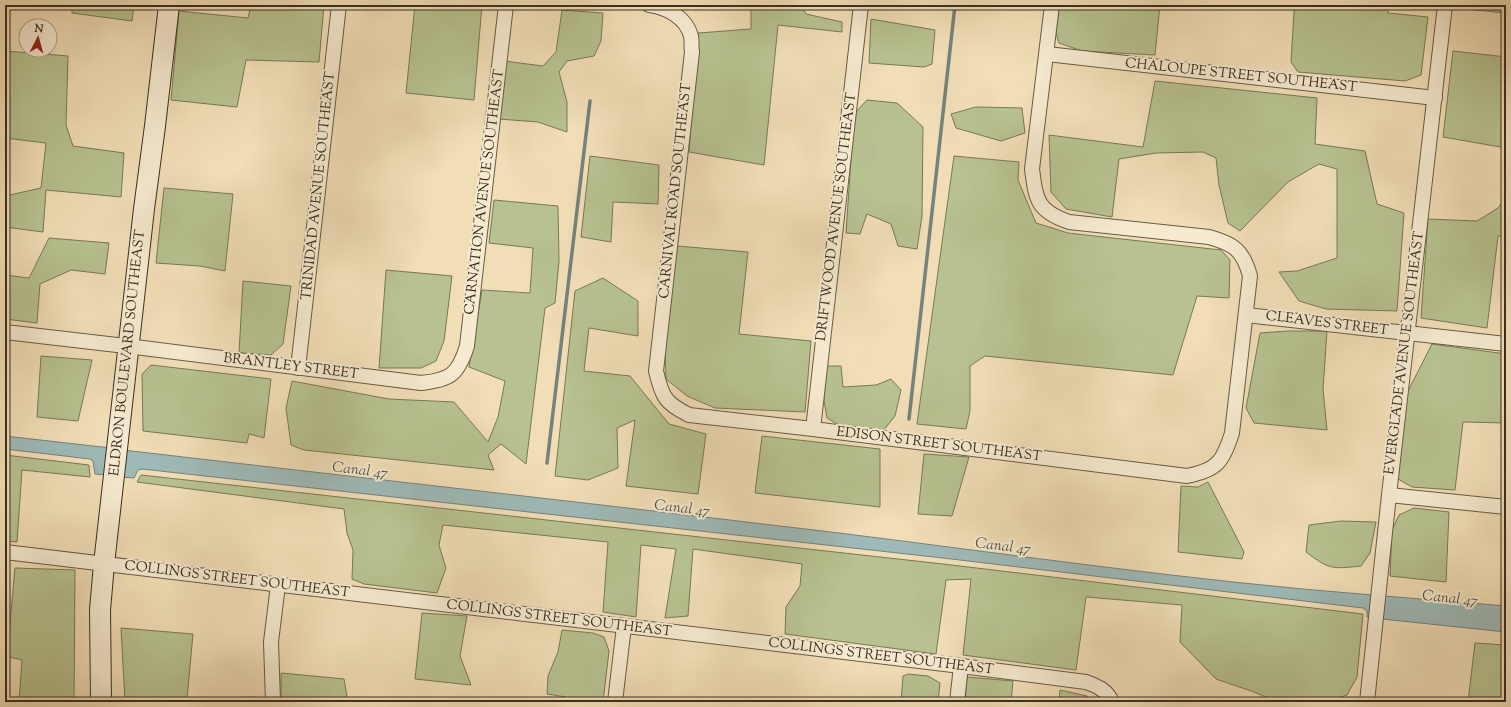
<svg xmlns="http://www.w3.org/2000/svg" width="1511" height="707" font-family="'Sorts Mill Goudy',serif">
  <rect width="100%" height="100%" fill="#f1deb7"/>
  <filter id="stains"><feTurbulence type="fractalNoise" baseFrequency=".005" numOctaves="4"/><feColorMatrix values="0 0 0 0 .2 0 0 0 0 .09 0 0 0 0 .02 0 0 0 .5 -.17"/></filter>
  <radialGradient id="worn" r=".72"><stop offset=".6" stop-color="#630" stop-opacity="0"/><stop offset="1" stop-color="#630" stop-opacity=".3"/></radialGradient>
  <g fill="#b7c290" stroke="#787858">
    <path d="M72,5H134L132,21L72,13Z"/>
    <path d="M251,5H324L319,62L246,60L237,107L171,100L179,11L248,18Z"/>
    <path d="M415,5H482L474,100L406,93Z"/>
    <path d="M751,5H801L806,14L842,22V32L778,25L764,165L689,152L698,33L751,29Z"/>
    <path d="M1059,5H1160L1155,55L1082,51L1059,43L1056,33Z"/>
    <path d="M1292,5H1388V13L1428,17L1421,75L1405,81L1298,72L1291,62L1294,12Z"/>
    <path d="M1456,5H1506V13L1455,8Z"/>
    <path d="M562,10L603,13L601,41L594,56L567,61L559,72L567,102V132L538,122L499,119L504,61L543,66L556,52Z"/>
    <path d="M871,19L935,30L932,64L924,67L869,63Z"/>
    <path d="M5,51L68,56L66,125L73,146L124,153L121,197L46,190L43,232L5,227V196L41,188L46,143L5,138Z"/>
    <path d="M1453,51L1506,57V148L1443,137Z"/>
    <path d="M1155,81L1317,98L1315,144L1365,151L1377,204L1404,213L1397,311L1326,309L1299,301L1279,272L1297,271L1337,258V169L1319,164L1288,182L1240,231L1228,223L1219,185L1216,158L1203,152L1156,153L1119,159L1112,217L1066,209L1051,192L1049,135L1143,147Z"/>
    <path d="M867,100L897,103L923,127L922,216L917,249L898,246L891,224L867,214L860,234L846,233L854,114Z"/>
    <path d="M976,107L1022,108L1025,133L1001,141L956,128L951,114Z"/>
    <path d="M590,156L659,165L658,204L613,202L611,242L581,237Z"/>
    <path d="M954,156L1019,162L1018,180L1036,223L1068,233L1221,250L1230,260L1229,298L1197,296L1173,375L985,356L970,366V411L966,429L917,424Z"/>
    <path d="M164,188L233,194L225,271L200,266L156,263Z"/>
    <path d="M1506,197V237L1498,236L1487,328L1421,318L1428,219L1477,221L1498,208Z"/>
    <path d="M494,200L558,206L559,261L555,303L545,308L526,464L501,444L488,455L494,470L304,450L291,445L286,408L292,381L389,399L454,402L488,442L498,417L505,381L469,367L482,290L530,293L533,248L489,243Z"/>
    <path d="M49,238L109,243L105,274L71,270L40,284L37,323L5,319V275L29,278Z"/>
    <path d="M677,246L748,252L739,334L811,341L805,412L715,408L687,396L666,379L665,352Z"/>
    <path d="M386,270L452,276L444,341L436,361L421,368H379Z"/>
    <path d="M603,278L638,301V336L589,328L584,371L630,376L669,424L706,434L698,494L626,486L635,420L617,428L618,468L588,480L555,476L575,291Z"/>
    <path d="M243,281L291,286L283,344L271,355L239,353Z"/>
    <path d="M1288,331H1327L1323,389L1327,430L1254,423L1246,408L1260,333Z"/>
    <path d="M1432,344L1506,354V423L1463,422L1455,490L1412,487L1398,479L1407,393Z"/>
    <path d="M41,356L92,360L78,421L37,417Z"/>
    <path d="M151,365L271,379L264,438L249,434L247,443L143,431L142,374Z"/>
    <path d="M826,366H841L843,387L876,385L891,379L901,390L895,416L883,431L844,428L827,418L824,401Z"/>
    <path d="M762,436L880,449V507L755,493Z"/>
    <path d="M924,454L969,457L952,516L918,514Z"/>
    <path d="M5,455L89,465L90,477L22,470L17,542L5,541Z"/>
    <path d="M141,475L943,564L1363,614L1357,677L1347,695L1335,699L1301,700L1297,702H1277L1254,692L1216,679L1180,642L1182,605L1086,597L1076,670L963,655L971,579L946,580L936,654L785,634L786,607L800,586L802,564L693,549L688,616L665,618L676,549L641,545L636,617L603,612L608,542L443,525L439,545L446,568L437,593L364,584L352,579L353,550L347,533L344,509L137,482Z"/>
    <path d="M1208,482L1244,552L1242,559L1178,552L1181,486L1198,487Z"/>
    <path d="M1414,508L1449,512L1446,582L1390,576L1392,530L1399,515Z"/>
    <path d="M1341,521L1376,522L1370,553L1361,566C1332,569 1330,570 1306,552L1309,525Z"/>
    <path d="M15,568L75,570L74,702H19L22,660L5,656V634H9Z"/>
    <path d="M422,613L467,616L460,656L471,685L415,679Z"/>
    <path d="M121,628L193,634L187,699L254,697L255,702H125Z"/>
    <path d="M562,630L593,633L604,637L609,651L603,702H566V697L547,694L548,676L558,652Z"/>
    <path d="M1475,643L1506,645V702H1468Z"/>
    <path d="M281,673L344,679L348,702H281Z"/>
    <path d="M908,674L928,676L940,683L938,702H901L903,676Z"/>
    <path d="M967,677L1013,681L1011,702H965Z"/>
    <path d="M1060,690L1087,696L1094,702H1059Z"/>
  </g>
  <g fill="#9ebab8" stroke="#76827c">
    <path d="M5,436L111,448L108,475L95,474L93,461L90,459L5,449Z"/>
    <path d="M123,450C362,478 600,504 839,533C1016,555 1193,581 1372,595L1370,617H1367V611L1363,608L943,558L142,469L138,470L134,478L120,477Z"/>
    <path d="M1384,596L1506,606V632L1382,619Z"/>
  </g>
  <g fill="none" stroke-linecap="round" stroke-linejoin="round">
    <g stroke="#76827c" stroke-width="3.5">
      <path d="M909,419L955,5"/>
      <path d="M547,463L590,101"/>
    </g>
    <g stroke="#685b46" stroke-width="16">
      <g id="street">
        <path d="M649,5C666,7 686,17 691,36C692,40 691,47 692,52L656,371C662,397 665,403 689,415L813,429L1187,476C1217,470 1223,462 1232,433L1250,276C1243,250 1234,244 1209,237L1069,222C1037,211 1036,200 1032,169L1052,5"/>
        <path d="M1047,54L1435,98"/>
        <path d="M1246,315L1506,344"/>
        <path d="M5,332L143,348L421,383C450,380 458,375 467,346L506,5"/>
        <path d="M298,368L339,5"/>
        <path d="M813,429L861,5"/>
        <path d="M1389,495L1506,507"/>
        <path d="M5,552L961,666L1086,682C1097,686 1107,690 1112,702"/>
        <path d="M273,702L271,642L278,585"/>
        <path d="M615,702L624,626"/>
        <path d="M957,702L961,666"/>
        <path d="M1367,702L1389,495L1445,5"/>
      </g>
    </g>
    <g stroke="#3a2f21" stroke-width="22">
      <path id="secondary" d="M101,702L100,610L104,564L144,209L155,126L169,5"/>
    </g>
    <use href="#street" stroke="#f6ead0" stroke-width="14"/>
    <use href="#secondary" stroke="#f6ead0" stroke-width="20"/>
  </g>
  <g text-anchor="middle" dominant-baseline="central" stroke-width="4" stroke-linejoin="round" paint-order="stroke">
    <g font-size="14" fill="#3a2f21" stroke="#f6ead0">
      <text transform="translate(1241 76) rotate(6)">CHALOUPE STREET SOUTHEAST</text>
      <text transform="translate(319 186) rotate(-84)">TRINIDAD AVENUE SOUTHEAST</text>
      <text transform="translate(676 191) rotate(-84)">CARNIVAL ROAD SOUTHEAST</text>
      <text transform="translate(485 192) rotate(-83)">CARNATION AVENUE SOUTHEAST</text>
      <text transform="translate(837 217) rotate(-83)">DRIFTWOOD AVENUE SOUTHEAST</text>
      <text transform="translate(1327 324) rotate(7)">CLEAVES STREET</text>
      <text transform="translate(128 353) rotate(-84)">ELDRON BOULEVARD SOUTHEAST</text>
      <text transform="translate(1405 353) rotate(-83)">EVERGLADE AVENUE SOUTHEAST</text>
      <text transform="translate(291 367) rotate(7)">BRANTLEY STREET</text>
      <text transform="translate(939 445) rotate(7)">EDISON STREET SOUTHEAST</text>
      <text transform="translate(237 580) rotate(7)">COLLINGS STREET SOUTHEAST</text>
      <text transform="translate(559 619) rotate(7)">COLLINGS STREET SOUTHEAST</text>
      <text transform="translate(881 657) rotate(7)">COLLINGS STREET SOUTHEAST</text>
    </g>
    <g font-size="15" font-style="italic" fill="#535247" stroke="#f6ead0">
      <text transform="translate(360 471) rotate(7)">Canal 47</text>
      <text transform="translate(682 509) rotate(7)">Canal 47</text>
      <text transform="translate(1003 547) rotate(7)">Canal 47</text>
      <text transform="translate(1450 599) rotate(6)">Canal 47</text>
    </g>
  </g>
  <rect width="1511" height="707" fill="none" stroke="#f1deb7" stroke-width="20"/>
  <rect x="6" y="6" width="1499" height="695" fill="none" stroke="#3a2f21" stroke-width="2"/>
  <rect x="10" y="10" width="1491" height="687" fill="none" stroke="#3a2f21"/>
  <g transform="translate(38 38) rotate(6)"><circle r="19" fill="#f6ead0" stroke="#ab9f8a"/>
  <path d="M0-3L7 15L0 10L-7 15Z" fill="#8f2418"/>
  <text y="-6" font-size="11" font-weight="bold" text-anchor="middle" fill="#3a2f21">N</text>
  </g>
  <rect width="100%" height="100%" filter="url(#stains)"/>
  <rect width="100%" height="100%" fill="url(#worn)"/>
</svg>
